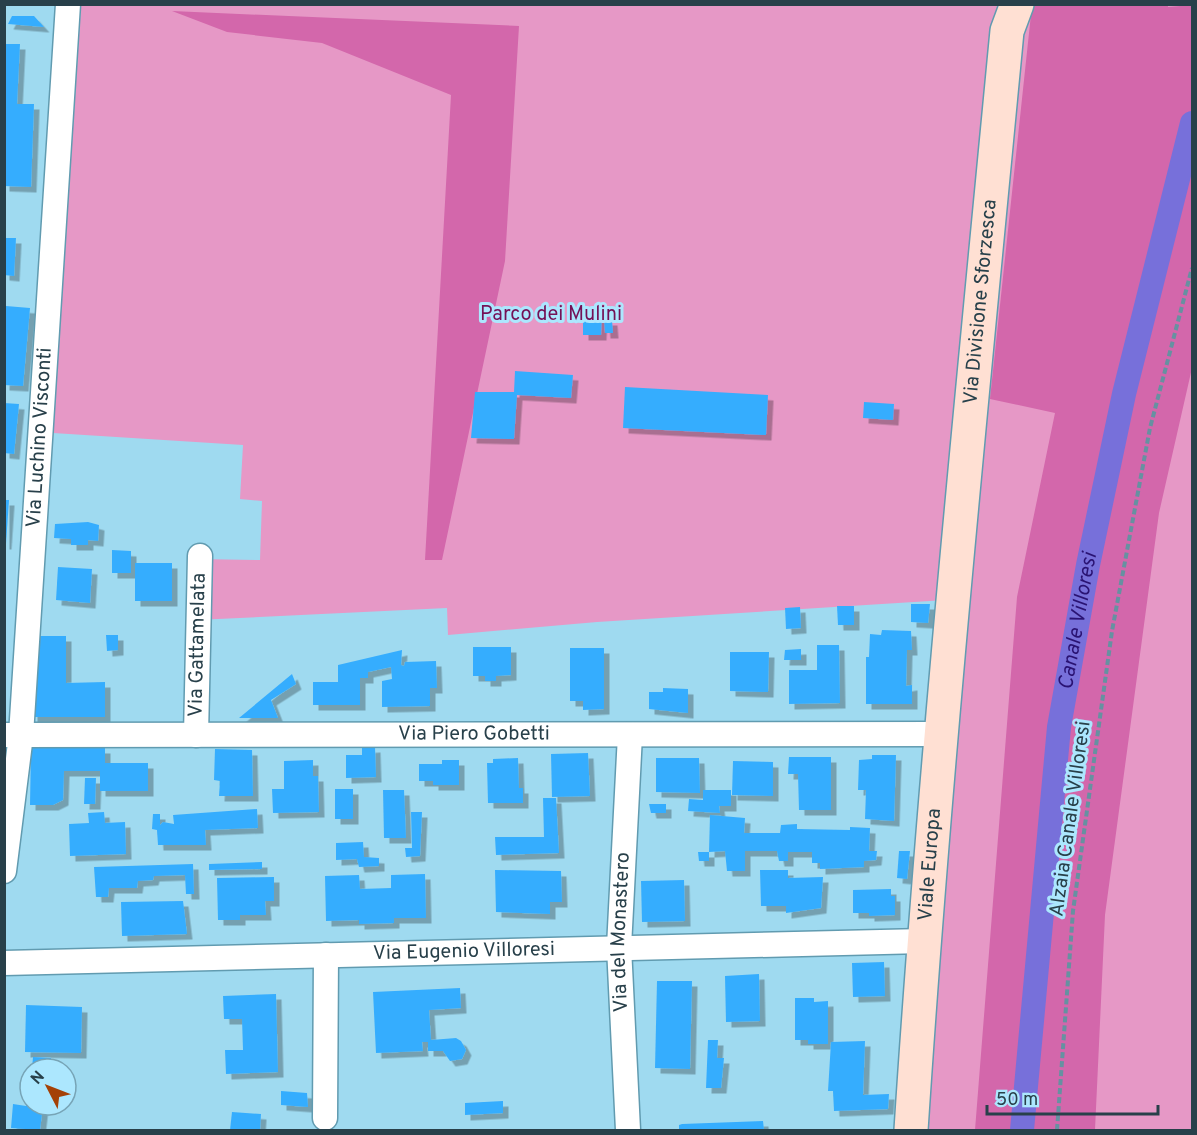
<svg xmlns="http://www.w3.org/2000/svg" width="1197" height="1135" font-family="Overpass,sans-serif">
  <defs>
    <filter id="shadow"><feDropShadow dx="5.5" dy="5.5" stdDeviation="0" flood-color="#0004"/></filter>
  </defs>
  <rect width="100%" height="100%" fill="#9fdaf0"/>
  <path fill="#e698c6" d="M81,5H1192V1130H921L962,599L597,622L448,635L447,608L196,620V559L260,560L262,501L240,499L243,445L53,433Z"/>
  <g fill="#d367ab">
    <path d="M1032,5H1168V7L1192,5V368L1159,513L1105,915L1095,1130H975L1017,597L1055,413L990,399Z"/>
    <path d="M172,11L519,26L505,261L442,560H425L451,95L322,43L227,32Z"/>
  </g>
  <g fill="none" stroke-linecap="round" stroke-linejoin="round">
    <path stroke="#7770da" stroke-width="24" id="s1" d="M1022,1130L1059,727L1088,565L1124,394L1192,123"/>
  </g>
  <g fill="#36adfe" filter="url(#shadow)">
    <path d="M12,16H34L44,27L8,24Z"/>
    <path d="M4,44H20L17,104H34L31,187L4,186Z"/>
    <path d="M4,238H16L14,276L4,275Z"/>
    <path d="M6,306L30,308L23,386L4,385Z"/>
    <path d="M583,314L602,315L601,335H583Z"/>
    <path d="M604,320H612L613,333H605Z"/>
    <path d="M515,371L573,375L571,398L517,395L514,439L471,438L475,392H514Z"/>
    <path d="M625,387L768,395L766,435L623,428Z"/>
    <path d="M864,402L894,404L893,420L863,418Z"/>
    <path d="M4,403L19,404L14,454L4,453Z"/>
    <path d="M4,500H9L6,544H4Z"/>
    <path d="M88,522L99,525L98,541L88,540V545H71V539L54,538L55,524Z"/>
    <path d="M112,550L131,551V573H112Z"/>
    <rect x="135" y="563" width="37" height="38"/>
    <path d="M58,567L92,569L90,603L56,600Z"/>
    <path d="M911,604H930L928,623L911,622Z"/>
    <path d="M837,606H854V625H838Z"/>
    <path d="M800,607L801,628L786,629L785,608Z"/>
    <path d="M882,630L911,631L912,650H907L906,686L912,685V704H866V657H869L870,634L881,635Z"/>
    <path d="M106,635H118V650L107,651Z"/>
    <path d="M31,636H66V683L105,682V717H32Z"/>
    <path d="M817,645H839L840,703L789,704V670H817Z"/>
    <path d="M473,647H511V675L496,676V681H485V676H473Z"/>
    <path d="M570,648H604V709L583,710V701H570Z"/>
    <path d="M801,649V660H784L785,650Z"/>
    <path d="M402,650L401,665L404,666L405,662L436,661L437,688H430V706L382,707V681L392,679L391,667L368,672V678H360V705H313V682H338V665Z"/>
    <path d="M730,652H769L768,692L730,691Z"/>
    <path d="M292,674L296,684L271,700L278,718H239Z"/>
    <path d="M663,688L688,689V713L649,709V692H663Z"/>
    <path d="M31,747L105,748V763H148V791H100V771H64L63,800L53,805H30Z"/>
    <path d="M375,747L376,777L346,778V755H362V748Z"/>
    <path d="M215,749L252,750L253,796H219L220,781L214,780Z"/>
    <path d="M588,753L590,796L552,797L551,754Z"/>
    <path d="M872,755H896L894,821L865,819L866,790H858L859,760L872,759Z"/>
    <path d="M789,757H831V810H799L798,774H788Z"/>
    <path d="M518,758L519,788H523V803H488L487,763H493V759Z"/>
    <path d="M656,758H699L700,793L656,792Z"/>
    <path d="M313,760V776H318L319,812L273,813L272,789H284V761Z"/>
    <path d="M442,760H459V785H433V781H419V764H442Z"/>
    <path d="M733,761L773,762V796L732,795Z"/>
    <path d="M85,778H96L95,804H84Z"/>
    <rect x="335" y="789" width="18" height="30"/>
    <path d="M383,790H404L406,838H384Z"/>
    <path d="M703,790H731V806H719L720,813L688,811L689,799L703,800Z"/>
    <path d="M543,798H556L559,853L496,855L495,837H544Z"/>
    <path d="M649,804H666V813H651Z"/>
    <path d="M257,809L258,828L205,830L206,845H158L157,830L152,829L153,814H160V825L163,822L174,824L173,815Z"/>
    <path d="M104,812L105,823L125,822L126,854L70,856L69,824L89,823L88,813Z"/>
    <path d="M411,812H422L420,856L406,857L405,848H412Z"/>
    <path d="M710,815L745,818L744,833H780L781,825L797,824V829L850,830V827L870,828L869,851H877L876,860L864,861V867L820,869V863H812V852H788V861H779L777,851H745V871H727L725,851L709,852Z"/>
    <path d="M363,842L364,857L379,858V866L359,867L357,859L336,860V843Z"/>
    <path d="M899,851H910L907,879L897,878Z"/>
    <path d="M698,852H709V861H699Z"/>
    <path d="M262,862V869L209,870V864Z"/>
    <path d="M193,864L194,894H186L185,875L154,876L153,880L138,881L137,888H109L108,897H96L94,867Z"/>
    <path d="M495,870L561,871L562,902H550V914L496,912Z"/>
    <path d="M760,870H788V878L823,877L821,908L786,913V906H761Z"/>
    <path d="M425,874L426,918H394V923L359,924V920L326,921L325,876L359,875L360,889L391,888V875Z"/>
    <path d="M274,877V901H265L266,915H240V920H218L217,878Z"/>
    <path d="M684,880L685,921L642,922L641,881Z"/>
    <path d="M891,889V896H895V915L869,916V913H853V890Z"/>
    <path d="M183,901L187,934L122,936L121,902Z"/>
    <path d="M884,962L885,996L853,997L852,963Z"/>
    <path d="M759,974L760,1021L726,1022L725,976Z"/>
    <path d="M657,981H692L690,1069L655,1068Z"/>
    <path d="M460,988L461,1008L429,1010L431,1040L456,1038L461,1041L466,1050L462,1059L450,1061L443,1051H428V1042H422L423,1051L376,1053L373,992Z"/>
    <path d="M276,994L278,1072L226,1074L225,1050H243L242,1019H224L223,996Z"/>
    <path d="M795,998H814V1002L828,1001V1044H808V1040H795Z"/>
    <path d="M26,1005L82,1007L81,1053L25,1052Z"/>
    <path d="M708,1040H718L717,1058H724L721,1088H706Z"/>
    <path d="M865,1041L863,1095L889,1094L888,1109L834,1111L833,1091H828L831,1042Z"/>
    <path d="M33,1057L51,1058V1069H32Z"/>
    <path d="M281,1091L307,1093L308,1107L281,1105Z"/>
    <path d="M26,1101L30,1102V1105H43L40,1130L11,1128L13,1104L26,1106Z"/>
    <path d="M503,1101V1113L465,1115V1103Z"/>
    <path d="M232,1112L261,1114L260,1130H230Z"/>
    <path d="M763,1121L764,1130H679V1125L682,1124Z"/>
  </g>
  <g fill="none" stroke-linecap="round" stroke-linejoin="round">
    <g stroke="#619bb0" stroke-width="27">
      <g id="street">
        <path id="s2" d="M4,735L941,734"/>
        <path id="s3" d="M196,735L200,556"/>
        <path id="s4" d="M4,871L21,735L68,4"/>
        <path id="s5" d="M4,963L924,941"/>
        <path d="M325,1118L326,955"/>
        <path id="s6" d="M628,1130L619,947L630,735"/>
      </g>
    </g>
    <g stroke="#619bb0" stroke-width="36">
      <g id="secondary">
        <path id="s7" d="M911,1130C935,763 972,397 1007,31L1017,4"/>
      </g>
    </g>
    <path stroke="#6691a1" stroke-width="4" stroke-dasharray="6 3" stroke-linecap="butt" d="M1057,1130L1073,911L1112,631L1150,428L1192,268"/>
    <use href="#street" stroke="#fff" stroke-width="24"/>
    <use href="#secondary" stroke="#ffe0d3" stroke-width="33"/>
  </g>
  <g text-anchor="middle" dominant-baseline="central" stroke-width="6" stroke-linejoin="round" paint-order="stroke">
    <g font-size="20" fill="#28404a" stroke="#ace7fe">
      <text stroke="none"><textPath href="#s7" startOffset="831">Via Divisione Sforzesca</textPath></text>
      <text stroke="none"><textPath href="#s4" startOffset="435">Via Luchino Visconti</textPath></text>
      <text stroke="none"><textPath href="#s3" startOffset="90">Via Gattamelata</textPath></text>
      <text stroke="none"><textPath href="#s2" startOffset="470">Via Piero Gobetti</textPath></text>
      <text transform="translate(1071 819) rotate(-82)">Alzaia Canale Villoresi</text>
      <text stroke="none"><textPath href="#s7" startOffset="266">Viale Europa</textPath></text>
      <text stroke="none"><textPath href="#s6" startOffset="198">Via del Monastero</textPath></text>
      <text stroke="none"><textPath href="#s5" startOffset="460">Via Eugenio Villoresi</textPath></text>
    </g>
    <g font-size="20" fill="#741157" stroke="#ace7fe">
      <text x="551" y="315">Parco dei Mulini</text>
    </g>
    <g font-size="21" font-style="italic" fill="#2a1373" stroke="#ace7fe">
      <text stroke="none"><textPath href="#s1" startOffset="512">Canale Villoresi</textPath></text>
    </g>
  </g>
  <rect width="1197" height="1135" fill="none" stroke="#28404a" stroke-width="12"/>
  <g transform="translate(48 1087) rotate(312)"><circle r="28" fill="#ace7fe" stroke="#77a4b6" stroke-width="1.5"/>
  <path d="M0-4.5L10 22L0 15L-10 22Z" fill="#a44106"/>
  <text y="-9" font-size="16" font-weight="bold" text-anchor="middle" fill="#28404a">N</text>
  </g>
  <path d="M987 1105v9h171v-9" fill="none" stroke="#28404a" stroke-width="3"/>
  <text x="996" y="1105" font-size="18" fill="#28404a" stroke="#ace7fe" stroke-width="4.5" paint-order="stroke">50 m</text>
</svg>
